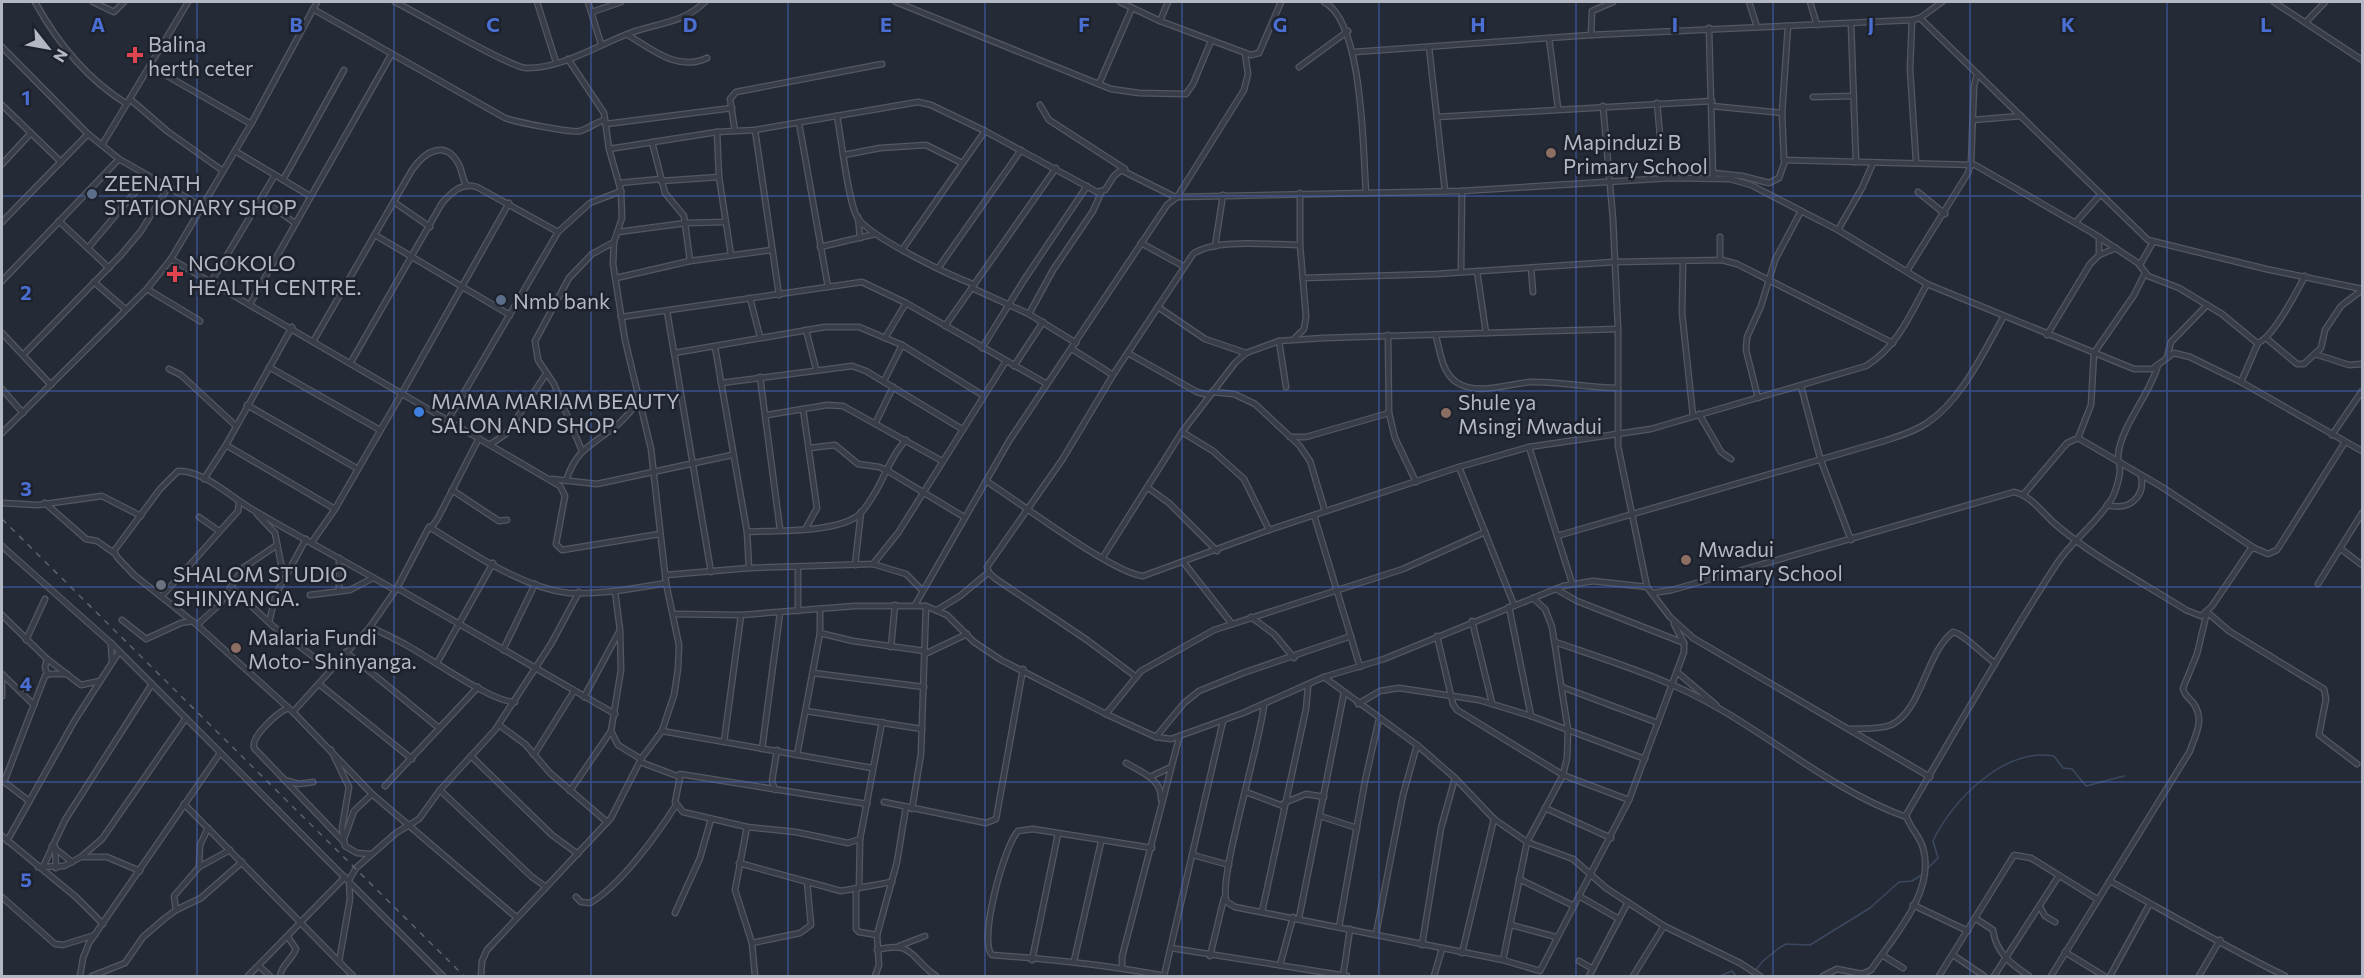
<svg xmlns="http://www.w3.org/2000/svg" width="2364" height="978" font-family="Commissioner,sans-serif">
  <rect width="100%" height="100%" fill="#242b37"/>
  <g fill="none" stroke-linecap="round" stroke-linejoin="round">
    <g stroke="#3c485e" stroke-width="1.5">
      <path d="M1926,870L1938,858L1933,841C1952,800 2005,747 2054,756L2063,768L2072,769L2086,786L2124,776"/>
      <path d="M1720,976L1732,971L1736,976"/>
      <path d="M1751,976L1763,961L1779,948L1786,944L1810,945L1870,908L1899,882L1912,881L1923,874"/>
    </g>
    <g stroke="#535862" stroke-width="7">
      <g id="street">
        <path d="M35,2C57,42 88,80 127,104"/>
        <path d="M93,2L114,12L124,2"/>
        <path d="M395,2C416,12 511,68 526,68C561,69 598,45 630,33C658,23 683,23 705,2"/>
        <path d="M537,2L556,62"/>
        <path d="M588,2L601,44"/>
        <path d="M896,2L1111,89L1139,93L1186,94L1193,84L1211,41"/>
        <path d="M1120,2L1160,21L1251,55L1259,53L1281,2"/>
        <path d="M1324,2C1363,21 1363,150 1366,193"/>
        <path d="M1749,2L1757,27"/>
        <path d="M1810,2L1817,25"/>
        <path d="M2274,2L2362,60"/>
        <path d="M313,9L505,118C516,122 571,133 580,131C588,129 596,122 605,120"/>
        <path d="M592,12L621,2"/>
        <path d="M1920,18L2148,240L2266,269L2362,289"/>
        <path d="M1912,20L1910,69L1916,161"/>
        <path d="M1160,21L1168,2"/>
        <path d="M2306,22L2325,2"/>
        <path d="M1851,24L1856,162"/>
        <path d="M1788,26L1782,113L1784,160L1975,165L2091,232L2138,263L2148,276L2179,288L2222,314L2257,343C2272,340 2297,291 2305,276"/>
        <path d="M1709,28L1713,178"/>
        <path d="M628,35C651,49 678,72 707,58"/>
        <path d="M1591,35L1592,11L1613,2"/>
        <path d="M1549,38L1558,108"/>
        <path d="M2,47L88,134L119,159L203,207"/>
        <path d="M1429,47L1445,191"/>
        <path d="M1354,52L1591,35L1912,20L1920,18L1942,2"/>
        <path d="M150,66L251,124"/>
        <path d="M1299,67L1348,31"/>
        <path d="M1099,84L1132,8"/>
        <path d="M1813,97L1854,96"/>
        <path d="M130,99L167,131L223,171"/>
        <path d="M1657,103L1660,136"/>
        <path d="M2,105L61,162"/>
        <path d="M1040,105L1049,120L1125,169"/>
        <path d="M1603,106L1613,219L1618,329V446L1647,587"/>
        <path d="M1712,106L1782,113"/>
        <path d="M837,116C841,137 848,201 857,217C869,237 949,275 973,284"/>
        <path d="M1437,117L1712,101"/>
        <path d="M1973,120L2021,116"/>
        <path d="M799,123L828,287"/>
        <path d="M606,124L732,108"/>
        <path d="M755,130L779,295"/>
        <path d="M735,131L730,99L736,92L882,64"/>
        <path d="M717,132L719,177L731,255"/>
        <path d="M652,142L665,193L684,216L690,261"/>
        <path d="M102,145L188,2"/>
        <path d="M609,149L717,132L755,130L918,102L931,105L985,131L1097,192L1105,190L1114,176L1121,170L1175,197"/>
        <path d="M235,151L310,196"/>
        <path d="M844,155L880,148L926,145L962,163"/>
        <path d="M2,164L31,133"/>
        <path d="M1713,173L1742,176L1769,183L1779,178L1785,161"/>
        <path d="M283,180L344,70"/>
        <path d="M661,181L719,177"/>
        <path d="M619,183L661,179"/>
        <path d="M1918,192L1945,214"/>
        <path d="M1177,197L1244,90L1248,74L1245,53"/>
        <path d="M261,199L295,223"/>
        <path d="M394,202L430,227"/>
        <path d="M858,217L860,238"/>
        <path d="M59,221L109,268"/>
        <path d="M2,222L88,134"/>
        <path d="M2076,222L2100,195"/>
        <path d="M1838,230L1862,188L1873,163"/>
        <path d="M618,232L686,223L725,222"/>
        <path d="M375,235L510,315"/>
        <path d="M1141,243L1183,266"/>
        <path d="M1215,246L1223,195"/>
        <path d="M820,247L875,234"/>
        <path d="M88,248L147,178"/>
        <path d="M902,250L985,131"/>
        <path d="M2099,255V237"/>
        <path d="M171,259L560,486L565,496L556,544L562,550L660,534"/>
        <path d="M1720,260V237"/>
        <path d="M1683,261L1682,313L1693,416"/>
        <path d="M2140,265L2153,242"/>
        <path d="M939,267L1021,150"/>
        <path d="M1531,268L1533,292"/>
        <path d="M1477,271L1486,333"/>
        <path d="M1907,271L1968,173L1971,163L1974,86L1977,74"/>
        <path d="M1461,272L1462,191"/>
        <path d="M616,278L690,261L772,250"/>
        <path d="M1303,278L1436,274L1614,262L1722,260L1737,264L1893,343"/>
        <path d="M2,281L119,159"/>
        <path d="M94,282L125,309"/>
        <path d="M211,282L275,175"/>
        <path d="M972,288L1029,314L1076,343"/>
        <path d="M147,289L200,321"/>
        <path d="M750,298L760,337"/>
        <path d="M250,304L391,55"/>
        <path d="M1158,307L1205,339L1246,353"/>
        <path d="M667,311L711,572"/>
        <path d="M1029,314L1053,270L1093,211L1101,193"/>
        <path d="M621,317L862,282L906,303L1047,384"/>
        <path d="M945,326L1056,168"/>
        <path d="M806,330L816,369"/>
        <path d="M2,333L51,385"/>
        <path d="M1388,335L1389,413L1395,438L1416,482"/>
        <path d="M2047,335L2090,264L2099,255L2116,248"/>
        <path d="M1436,336C1440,352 1442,372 1456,382C1476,396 1508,384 1530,382C1559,381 1589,388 1618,388"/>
        <path d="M885,338L906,303"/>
        <path d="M2266,338L2297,364H2304L2321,348L2325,330L2341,306L2362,290"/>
        <path d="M1294,339L1304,329L1306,316L1300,245V193"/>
        <path d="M314,340L412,170C425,151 447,138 460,167C462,173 463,179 466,185"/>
        <path d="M1279,341L1286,387"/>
        <path d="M715,347L747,532L749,568"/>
        <path d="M982,348L1024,280L1087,186"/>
        <path d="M1072,349L1113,375"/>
        <path d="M674,353L825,327H859L902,345L984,396"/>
        <path d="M1128,353L1197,392L1209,395"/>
        <path d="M24,354L121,255L141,231L167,189"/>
        <path d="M2315,354L2349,365L2362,364"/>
        <path d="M2167,357L2171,342L2207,305"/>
        <path d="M351,362L442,203C452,192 461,182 477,187L558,232"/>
        <path d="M1014,366L1043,322"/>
        <path d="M269,367L380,430"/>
        <path d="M169,369L181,375L236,426"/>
        <path d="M760,377L780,529"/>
        <path d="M884,381L902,345"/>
        <path d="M2241,382L2258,343"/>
        <path d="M721,383L852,366L866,371L962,429"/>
        <path d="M1801,386L1820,458L1851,540"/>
        <path d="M2,389L23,413"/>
        <path d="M1212,392L1234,394L1255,404L1299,445L1310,461L1325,511"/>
        <path d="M1758,398L1746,350L1747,337L1761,306L1775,260L1801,211"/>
        <path d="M247,405L358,469"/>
        <path d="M803,409L817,508L806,528"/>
        <path d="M1699,414L1721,452L1731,459"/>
        <path d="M767,415L827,405L843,406L942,461"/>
        <path d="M448,420L558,232L590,203L621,191"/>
        <path d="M876,422L893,387"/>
        <path d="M1182,432L1213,451L1244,479L1269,530"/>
        <path d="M2,433L147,289L171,259L251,124L317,2"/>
        <path d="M2332,435L2362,391"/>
        <path d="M1290,437H1306L1389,413"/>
        <path d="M2078,438L2091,405L2094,353L2134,295L2145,273"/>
        <path d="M491,444L507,433L546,374"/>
        <path d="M226,445L335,509"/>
        <path d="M1529,447L1572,583"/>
        <path d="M809,448L835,445L858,464L879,467L888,471L964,517"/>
        <path d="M582,451L554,384L538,360L535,341L569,278L592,254L614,242"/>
        <path d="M1459,467L1514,605"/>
        <path d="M204,479L226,445L292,327"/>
        <path d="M552,479L597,484L732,455"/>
        <path d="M566,481C576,449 592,445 616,426C625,419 631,410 639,402"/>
        <path d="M986,481C1018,501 1112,573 1143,576L1269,530L1459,467L1529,447L1651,429L1866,366C1897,347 1910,315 1927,284"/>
        <path d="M1147,487L1169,503L1217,551"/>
        <path d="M452,490L499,521L507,520"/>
        <path d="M2023,495L2067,443L2078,438L2162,487L2254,548"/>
        <path d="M2,503L38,505L102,496L141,516"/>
        <path d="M45,503L86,539L97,541L114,553"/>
        <path d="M2107,505C2128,511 2146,498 2141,475"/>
        <path d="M257,514L275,533L281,564L287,573"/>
        <path d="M1314,515L1360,667"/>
        <path d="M199,517L219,531"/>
        <path d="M431,528C470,552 523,588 569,593C602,595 635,588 666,583"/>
        <path d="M747,532C777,530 831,533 856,517C865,511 870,500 876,491C885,475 893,453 906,440"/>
        <path d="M1557,536L1884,441C1899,436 1914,432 1927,423C1962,400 1984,351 2004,316"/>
        <path d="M312,542L335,509L402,393L509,203"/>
        <path d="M2,546L111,643L443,976"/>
        <path d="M2341,549L2362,565"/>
        <path d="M1103,557L1182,432L1235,363L1246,353L1279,341L1323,338L1618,329"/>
        <path d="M1184,563L1232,624"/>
        <path d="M873,564L906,574L922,590"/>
        <path d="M855,565L861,512"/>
        <path d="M798,568V611"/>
        <path d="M666,575L749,568L873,564L898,533L1006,361"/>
        <path d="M2318,584L2362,513"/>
        <path d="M231,587L274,627L331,670"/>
        <path d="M397,588L615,714"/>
        <path d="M1556,589L1577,601L1684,643"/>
        <path d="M395,590C348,563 301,538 255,511C233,499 204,470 178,471L160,489L114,551L117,557L134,575L197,625L293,712L372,794L516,917"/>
        <path d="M339,591V558"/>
        <path d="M615,591L620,630L621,670L611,731L618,745L641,759"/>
        <path d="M1653,593L1672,590L2014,492C2030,495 2042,512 2054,523C2093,557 2142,582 2186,610L2201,616L2212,606L2250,550L2254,548L2268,554L2277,550L2345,442"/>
        <path d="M310,595L350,590L373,578"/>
        <path d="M162,596L238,511L239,502"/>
        <path d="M915,605L1009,441L1167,205L1177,197L1462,191L1670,178L1730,179L1751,185L1838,230L1927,284L2134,369H2152L2174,353L2190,357L2241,382L2362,451"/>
        <path d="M1509,607L1531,716"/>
        <path d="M937,610L960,596L989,572"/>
        <path d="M674,614L741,615L855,606H926L947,615L974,642L1001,660L1106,714L1156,737L1171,739L1243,713L1324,677L1384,659L1563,586L1593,581L1647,587L1670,617L1693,638L1930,777"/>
        <path d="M2,615L47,659L81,685L100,681"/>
        <path d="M1251,617L1274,634L1294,658"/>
        <path d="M122,620L146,639L181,623L192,621"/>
        <path d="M1472,621L1492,703"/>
        <path d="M269,622L276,594L306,539"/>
        <path d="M197,625L219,605L243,568L277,545"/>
        <path d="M370,627C383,633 396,639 408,646C430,658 493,703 515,702"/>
        <path d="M820,633L853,641L925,651"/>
        <path d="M1437,636L1453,704L1457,710L1563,775L1629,800"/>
        <path d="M26,640L45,599"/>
        <path d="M1555,642C1610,661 1669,679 1720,709C1782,745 1837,792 1906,817"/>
        <path d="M111,643L112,662"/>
        <path d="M891,647L895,605"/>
        <path d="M503,650L535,584"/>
        <path d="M346,652L439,728"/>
        <path d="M925,654L967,634"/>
        <path d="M437,663L493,563"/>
        <path d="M1677,672L1716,705"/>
        <path d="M813,673L924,687"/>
        <path d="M2,674L34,705"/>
        <path d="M47,674L45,667L47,659"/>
        <path d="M1135,676L1087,640L996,579L989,573L987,567L1062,460L1113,375L1193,254C1215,238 1272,245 1300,245"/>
        <path d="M1324,677L1417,745L1455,778L1494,819L1527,842L1573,859L1606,888L1664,926L1740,963L1760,976"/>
        <path d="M319,684L412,759"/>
        <path d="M1562,687L1658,723"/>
        <path d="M2,696V676"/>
        <path d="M584,697L619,632"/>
        <path d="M1264,704C1262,738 1216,884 1227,902L1235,907L1503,960L1540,971L1629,800L1684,652V643L1674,624"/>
        <path d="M1358,704L1380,691L1399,688L1479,700L1531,716L1645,759"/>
        <path d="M288,708C277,713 251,736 254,748L344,842"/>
        <path d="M806,711L922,729"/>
        <path d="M293,712L370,627L397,588L429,527L431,528L438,518L479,438"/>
        <path d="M1106,714L1141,671L1214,630L1403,569L1485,532"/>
        <path d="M499,725L525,744L550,773L607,822"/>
        <path d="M1849,729C1862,728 1878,730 1891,725C1922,711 1925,654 1953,632C1963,633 1984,656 1995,663"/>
        <path d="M662,731L872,768"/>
        <path d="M1156,737L1184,703L1199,691L1243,673L1351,636"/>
        <path d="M724,742L741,615"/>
        <path d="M762,749L780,613"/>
        <path d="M331,750L349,787L342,828L345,846L357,853L371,854"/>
        <path d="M534,755L574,691"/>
        <path d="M797,755L820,633V609"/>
        <path d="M471,756L552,835L578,854"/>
        <path d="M640,762L680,777L675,802L683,812L747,827L735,890L752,943L755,976"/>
        <path d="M1126,763C1141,772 1162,779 1161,799"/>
        <path d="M680,774L867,804"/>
        <path d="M1150,777L1171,767"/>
        <path d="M2,780L29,801"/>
        <path d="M284,780L299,784L313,782"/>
        <path d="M4,782L45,676L49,674H67"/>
        <path d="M385,786L478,687"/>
        <path d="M440,790L532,877L546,887"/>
        <path d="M775,790L772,781L777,750"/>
        <path d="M570,791L611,731"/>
        <path d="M1246,792L1283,806"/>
        <path d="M884,802L986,823L996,819L1023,669"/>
        <path d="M1284,803L1306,794L1324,797"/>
        <path d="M184,804L353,976"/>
        <path d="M1545,808L1611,838"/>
        <path d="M912,809L921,754L926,606"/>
        <path d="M1320,816L1357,828"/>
        <path d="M747,827L796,832L848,843L860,839"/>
        <path d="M2,836L76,897L103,924"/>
        <path d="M345,836L354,811L372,794"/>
        <path d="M7,841L75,720L119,652"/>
        <path d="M52,846L72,862"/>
        <path d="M55,847L56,868"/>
        <path d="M1152,848L1033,829L1018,831C1004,846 978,941 992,955C1050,959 1107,965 1165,976"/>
        <path d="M1193,855L1229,865"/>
        <path d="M84,857H107L140,871"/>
        <path d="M739,863L841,891L892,882"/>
        <path d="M38,867L64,866L81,857L102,839L186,718"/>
        <path d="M43,867L65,820L152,684"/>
        <path d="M199,867L230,850"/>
        <path d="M1519,879L1574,906"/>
        <path d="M2110,881C2168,913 2225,947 2285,976"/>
        <path d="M859,888L860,839L882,722"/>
        <path d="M856,889V929L859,932L877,935"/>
        <path d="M1579,896L1619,919"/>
        <path d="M2,897L55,944L63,945L95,935"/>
        <path d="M576,897L581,902L590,903C620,886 657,835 676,805"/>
        <path d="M1913,905L1968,931"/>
        <path d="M2040,907L2045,916L2055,922"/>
        <path d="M176,910L174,896L199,867L200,845L208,828"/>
        <path d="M1262,912L1306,709L1308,686"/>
        <path d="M675,913L700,858L711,819"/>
        <path d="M1299,918L1344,693"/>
        <path d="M1975,918L1993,930C1996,953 2011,964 2029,976"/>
        <path d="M1511,925L1556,937"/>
        <path d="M1339,927L1365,781L1379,719"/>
        <path d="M1376,934L1403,795L1417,745"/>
        <path d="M752,943L800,933L811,925L807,882"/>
        <path d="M1422,945L1441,828L1455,778"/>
        <path d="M899,946L925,936"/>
        <path d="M1171,948L1347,976"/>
        <path d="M877,950C914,940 911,959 936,976"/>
        <path d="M2065,952L2104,976"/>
        <path d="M1462,953L1494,819"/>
        <path d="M1882,955L1903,968"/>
        <path d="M1953,955L1984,976"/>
        <path d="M1210,956L1224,898"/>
        <path d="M1032,960L1058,834"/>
        <path d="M1503,960L1527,842L1563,775L1567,758L1568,730L1552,627L1545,609L1533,598"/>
        <path d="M1074,961L1101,842"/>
        <path d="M1579,961L1593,969"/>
        <path d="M339,962L350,899L349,880L356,868L396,833L419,819L440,790L495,730L551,644L579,592"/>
        <path d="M1280,965L1293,917"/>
        <path d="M259,966L270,976"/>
        <path d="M1122,968V957L1179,738"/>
        <path d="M80,976L83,958L89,943L220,753"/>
        <path d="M92,976L125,963L143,937L164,919L176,910L201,898L242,862"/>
        <path d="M248,976L345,877"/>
        <path d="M280,976C281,965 292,960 296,949L288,937"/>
        <path d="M481,976L482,961L487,950L611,818L641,759L662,731L674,695L678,669L679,645L666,583L651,449L625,340L613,264L614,242L622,218L621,191L609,149L604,113L568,59"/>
        <path d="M875,976L879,965L877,935L897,862L906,807"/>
        <path d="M1164,976L1223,721"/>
        <path d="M1343,976L1350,929"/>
        <path d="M1434,976L1442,949"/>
        <path d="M1589,976L1628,902"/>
        <path d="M1633,976L1664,926"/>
        <path d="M1823,976L1837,969L1862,974L1871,970C1893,938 1936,891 1923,848C1920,836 1909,827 1906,815C1956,731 2004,644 2058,562C2074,539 2096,524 2111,500C2115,494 2120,477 2120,470C2120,465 2118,461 2118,456C2121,425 2150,395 2158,365"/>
        <path d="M1939,976L2014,855L2031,858L2097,899"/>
        <path d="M1994,976L2058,877"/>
        <path d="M2051,976L2190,751C2195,735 2205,721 2194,704C2190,698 2184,696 2183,688L2197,654L2207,612L2229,631L2324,689L2326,699L2319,735L2357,764"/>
        <path d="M2110,976L2149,905"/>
        <path d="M2199,976L2220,940"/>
      </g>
    </g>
    <use href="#street" stroke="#383d48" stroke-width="4.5"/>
    <path stroke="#5c6370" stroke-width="1.5" stroke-dasharray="6 6" stroke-linecap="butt" d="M2,519L464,976"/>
  </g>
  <path fill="none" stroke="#4a6ed2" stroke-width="1.5" stroke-opacity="0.55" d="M197,2V976M394,2V976M591,2V976M788,2V976M985,2V976M1182,2V976M1379,2V976M1576,2V976M1773,2V976M1970,2V976M2167,2V976M2,196H2362M2,391H2362M2,587H2362M2,782H2362"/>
  <g fill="#e0444e" stroke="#1d222c" stroke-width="2">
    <path d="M132 46h6v6h6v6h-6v6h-6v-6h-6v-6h6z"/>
    <path d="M172 265h6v6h6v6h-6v6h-6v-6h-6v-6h6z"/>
  </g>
  <g fill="#8d6e63" stroke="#1d222c" stroke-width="2">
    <circle cx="1551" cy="153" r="6"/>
    <circle cx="1446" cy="413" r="6"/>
    <circle cx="1686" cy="560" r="6"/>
    <circle cx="236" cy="648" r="6"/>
  </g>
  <g fill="#5c6f8a" stroke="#1d222c" stroke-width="2">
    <circle cx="92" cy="194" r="6"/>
    <circle cx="501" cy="300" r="6"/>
  </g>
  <circle fill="#3f7fe0" stroke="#1d222c" stroke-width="2" cx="419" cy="412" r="6"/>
  <circle fill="#6b7280" stroke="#1d222c" stroke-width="2" cx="161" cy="585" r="6"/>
  <g text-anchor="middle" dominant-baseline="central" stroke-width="5" stroke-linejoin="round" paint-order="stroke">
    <g font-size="21" fill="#b3b8c4" stroke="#1d222c" text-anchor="start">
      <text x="148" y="43">Balina<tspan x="148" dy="24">herth ceter</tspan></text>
      <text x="1563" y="141">Mapinduzi B<tspan x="1563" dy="24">Primary School</tspan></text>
      <text x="104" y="182">ZEENATH<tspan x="104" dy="24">STATIONARY SHOP</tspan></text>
      <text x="188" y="262">NGOKOLO<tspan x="188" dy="24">HEALTH CENTRE.</tspan></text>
      <text x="513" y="300">Nmb bank</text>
      <text x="431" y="400">MAMA MARIAM BEAUTY<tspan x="431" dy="24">SALON AND SHOP.</tspan></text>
      <text x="1458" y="401">Shule ya<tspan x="1458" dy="24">Msingi Mwadui</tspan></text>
      <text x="1698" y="548">Mwadui<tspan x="1698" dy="24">Primary School</tspan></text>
      <text x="173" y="573">SHALOM STUDIO<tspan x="173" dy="24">SHINYANGA.</tspan></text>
      <text x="248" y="636">Malaria Fundi<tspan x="248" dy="24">Moto- Shinyanga.</tspan></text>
    </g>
  </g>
  <g font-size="20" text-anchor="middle" font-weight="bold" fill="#4a6ed2" stroke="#1d222c" stroke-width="5" stroke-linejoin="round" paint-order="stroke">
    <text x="98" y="32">A</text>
    <text x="296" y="32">B</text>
    <text x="493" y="32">C</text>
    <text x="690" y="32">D</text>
    <text x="886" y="32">E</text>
    <text x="1084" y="32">F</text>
    <text x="1280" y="32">G</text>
    <text x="1478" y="32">H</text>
    <text x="1675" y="32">I</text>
    <text x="1871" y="32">J</text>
    <text x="2068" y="32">K</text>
    <text x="2266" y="32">L</text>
    <text x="26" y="105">1</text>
    <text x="26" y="300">2</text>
    <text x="26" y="496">3</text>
    <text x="26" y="691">4</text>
    <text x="26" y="887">5</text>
  </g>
  <rect width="2364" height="978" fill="none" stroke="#b3b8c4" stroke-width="6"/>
  <g transform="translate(48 48) rotate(121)" stroke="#1d222c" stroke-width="4.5" paint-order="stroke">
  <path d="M0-4.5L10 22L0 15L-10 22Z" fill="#b3b8c4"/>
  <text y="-9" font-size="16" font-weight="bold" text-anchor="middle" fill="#b3b8c4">N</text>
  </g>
</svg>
